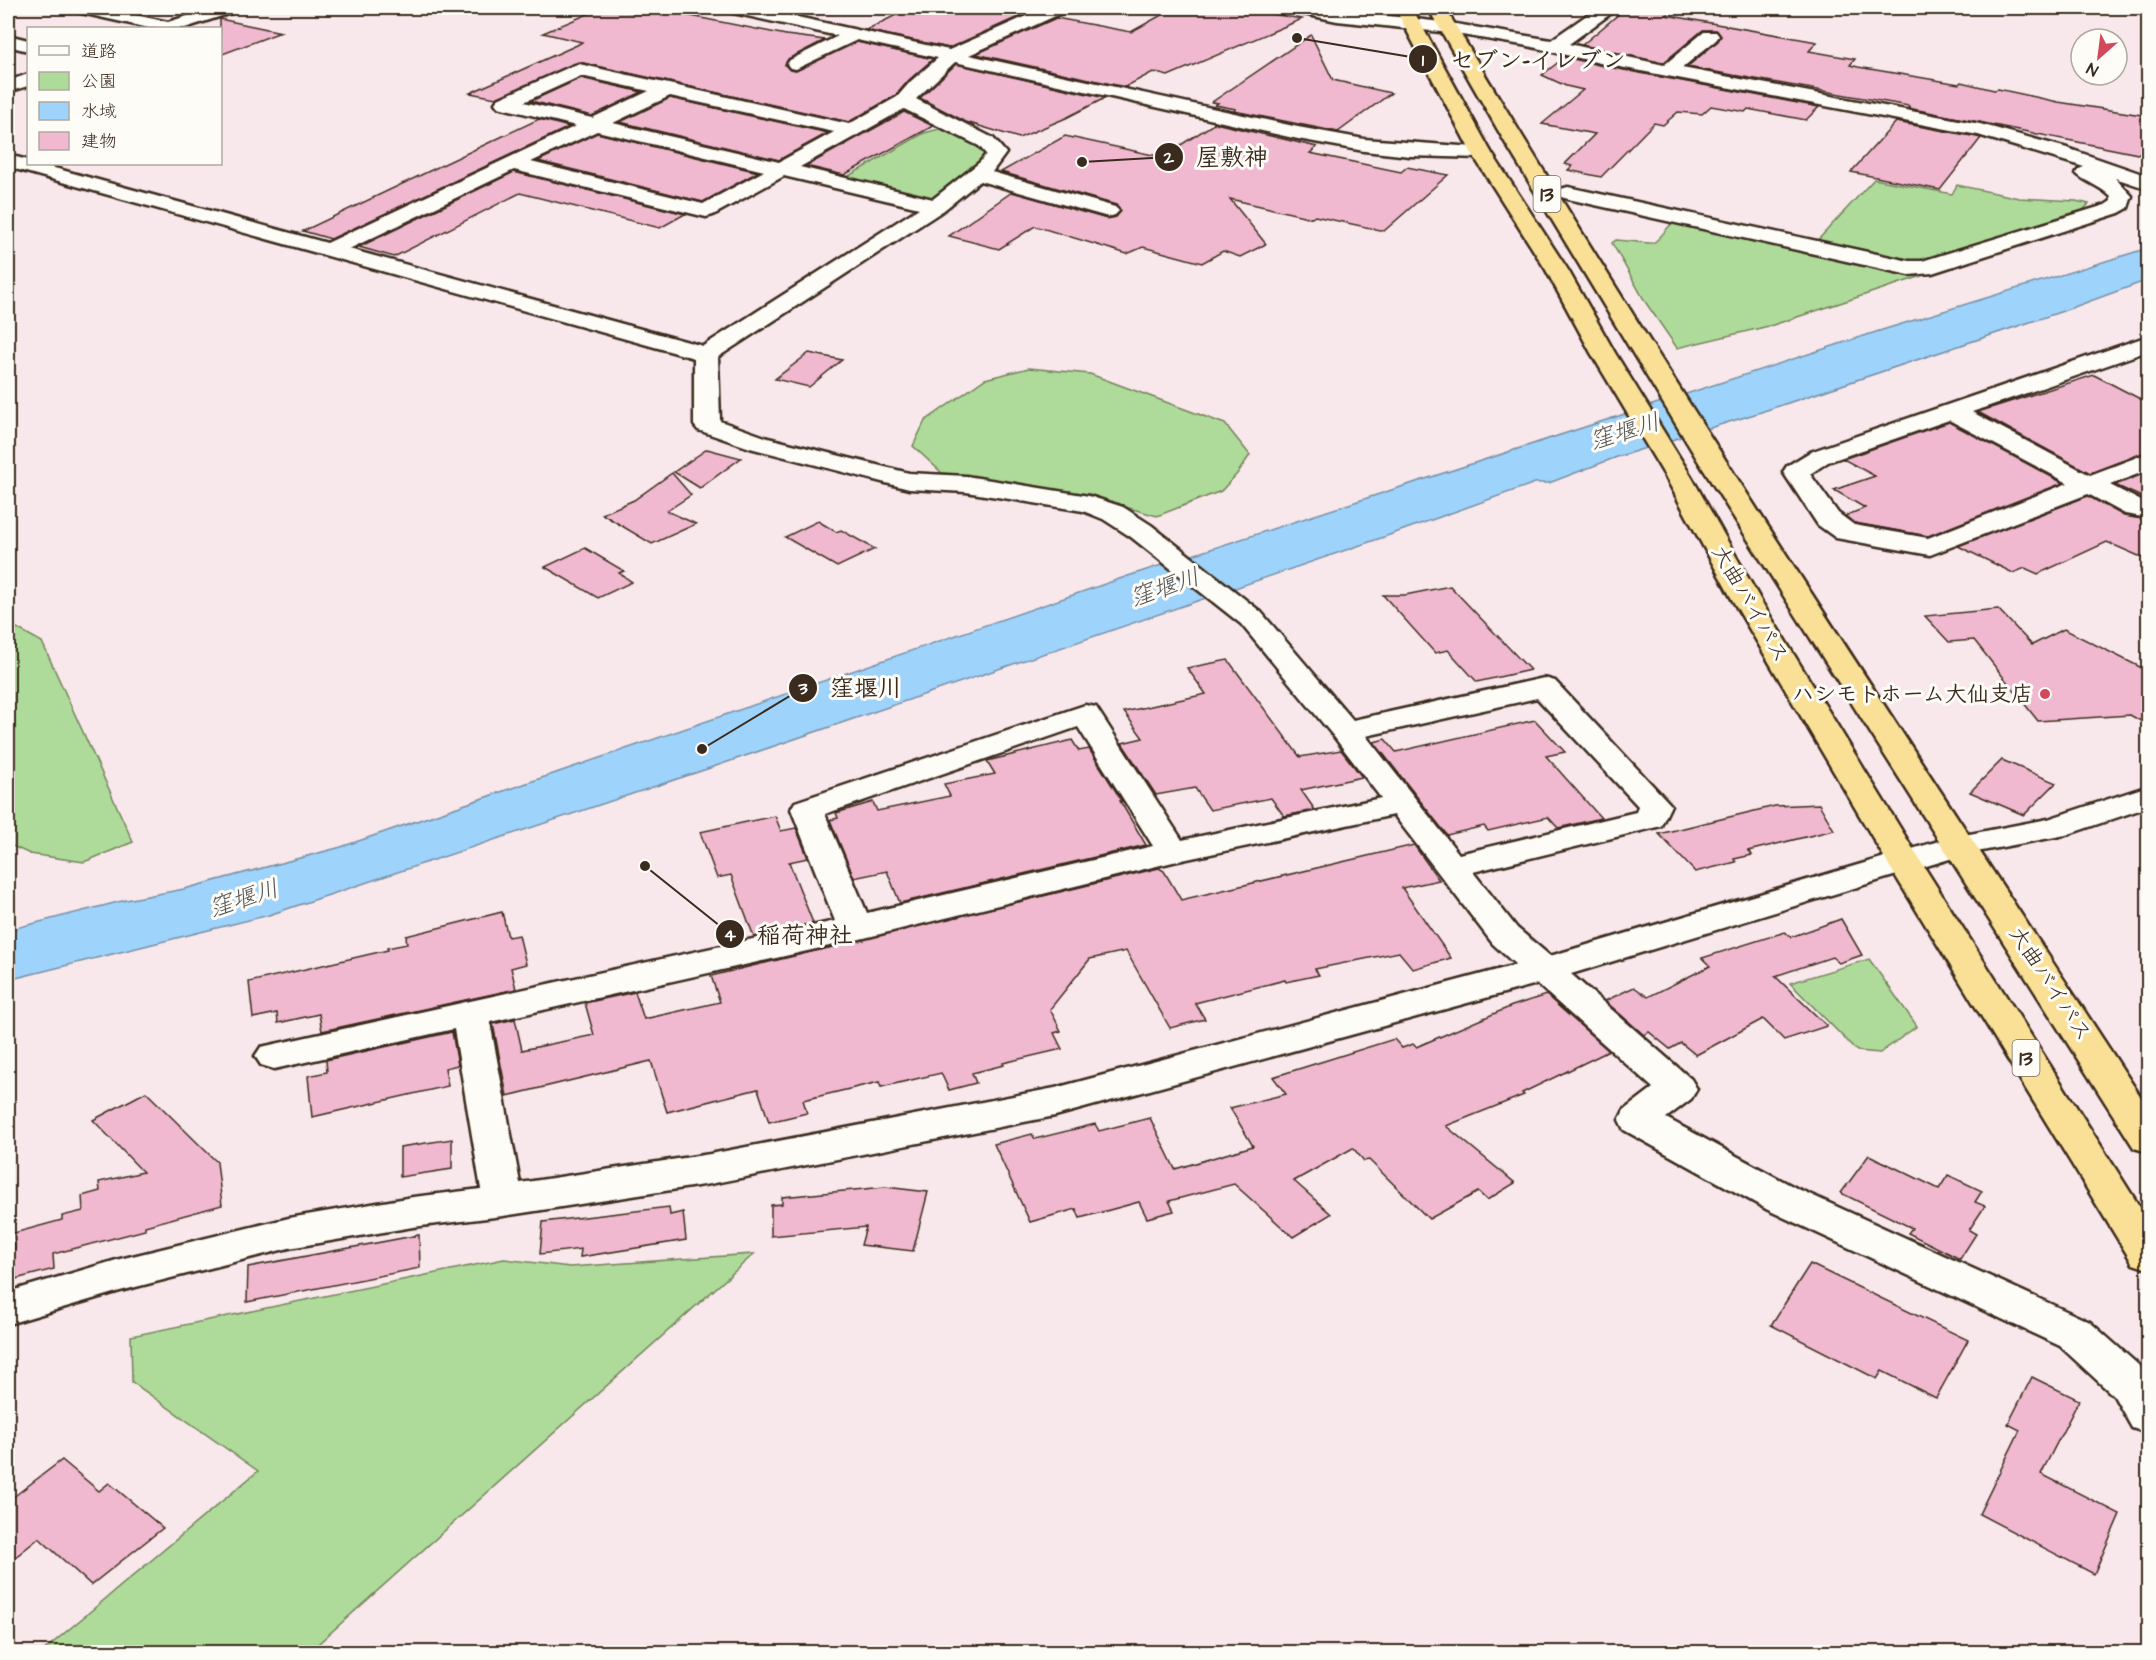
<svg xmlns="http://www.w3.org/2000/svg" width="2156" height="1660" font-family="'Architects Daughter','Klee One',sans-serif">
  <rect width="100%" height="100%" fill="#f9e8eb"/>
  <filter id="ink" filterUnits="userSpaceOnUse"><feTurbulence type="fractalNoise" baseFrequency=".0167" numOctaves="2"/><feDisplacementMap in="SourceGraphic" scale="12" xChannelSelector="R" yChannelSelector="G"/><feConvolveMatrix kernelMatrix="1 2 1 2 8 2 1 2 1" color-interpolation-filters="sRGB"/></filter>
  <g filter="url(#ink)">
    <g fill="#aedb9a" stroke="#74825c" stroke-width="1.5">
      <path d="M943,128L976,143L989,156L936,197L927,198L845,178L924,133Z"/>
      <path d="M1874,179L1952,194L1957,185L2019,198L2076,201L2089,204L2079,214L1922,265L1816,242Z"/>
      <path d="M1673,222L1910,272L1919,277L1773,325L1677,348L1646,303L1612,243L1616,240C1623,240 1651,244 1653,243C1660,239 1667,228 1673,222Z"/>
      <path d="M1029,368L1090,374L1225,424L1250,455L1237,474L1221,491L1157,516L1115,504L988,479L942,473L913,446L925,421L985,379Z"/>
      <path d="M8,623L42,642L133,842L84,862L30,854L8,844Z"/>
      <path d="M1869,959L1917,1026L1880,1053L1857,1051L1790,983Z"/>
      <path d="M754,1254L309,1652H42L258,1471L132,1382L131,1336L504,1259L570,1267Z"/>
    </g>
    <path fill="#9ed3fc" stroke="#768fa3" stroke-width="1.5" d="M2148,248V280L2063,311L1758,413L1617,457L1549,483H1535L1381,538L713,767L269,915L8,980V930L126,900L184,889L341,847L1128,576L1879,331Z"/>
    <g fill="#f0b9cf" stroke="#3b2a1e" stroke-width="1.5">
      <path d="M602,8L646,14L654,10L676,13L786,35L825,40L788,59L785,65L790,70L796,71L857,42L933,59L909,80L896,95L849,122L579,62L496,98L470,93L577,45L582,42L543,33Z"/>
      <path d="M910,8L949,13L959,8H995L1027,13L949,48L866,30Z"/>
      <path d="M1174,8H1237L1302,19L1168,76L1153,72L1125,87L976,54L1056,18L1131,32Z"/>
      <path d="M1626,8H1674L1666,15L1817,42L1809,51L1855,59L1850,65L1858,67L1959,84L1961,82L1994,90L1998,89L2058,102L2148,116V156L1908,108L1909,106L1687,67L1718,41L1721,36L1716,30H1703L1663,63L1582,45Z"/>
      <path d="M220,19L281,32L220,55Z"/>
      <path d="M1311,35L1333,80L1391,93L1338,132L1234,111L1236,109L1215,105L1218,103L1212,102Z"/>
      <path d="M1565,57L1603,66L1819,107L1806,120L1748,109L1745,112L1711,106L1702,114L1678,112L1663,125L1654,123L1601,177L1568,170L1572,166L1565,164L1595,134L1542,124L1583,90L1566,86L1542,75Z"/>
      <path d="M956,64L1105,98L1066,118L1019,138L966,122L920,98Z"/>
      <path d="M581,78L642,92L592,116L531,101Z"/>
      <path d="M670,98L828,133L779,160L620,122Z"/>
      <path d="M904,112L933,126L844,175L806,166Z"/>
      <path d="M539,119L569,127L331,239L303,231Z"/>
      <path d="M1896,122L1977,137L1981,138L1940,190L1851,172Z"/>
      <path d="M1215,123L1317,147L1310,153L1401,172L1407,167L1448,175L1384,231L1315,216L1312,218L1230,199L1266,244L1240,257L1223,251L1202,263L1143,247L1127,254L1035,226L999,249L949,236L1012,192L1107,219L1116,217L1121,211L1116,205L1001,172L1065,136L1162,157Z"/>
      <path d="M597,133L758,172L703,202L538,161Z"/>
      <path d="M514,172L685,214L660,228L520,193L394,257L359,247Z"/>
      <path d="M809,353L842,360L809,387L775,379Z"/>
      <path d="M2094,375L2148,403V451L2090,473L1978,412Z"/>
      <path d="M1949,422L2063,483L1928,536L1855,523L1845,516L1865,508L1834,490L1875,476L1843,459Z"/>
      <path d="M707,449L741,458L700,488L674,472Z"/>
      <path d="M2148,472V500L2115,485Z"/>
      <path d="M672,473L691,495L667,511L696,524L652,544L602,514L634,500Z"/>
      <path d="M2088,496L2124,516L2148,520V560L2107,542L2038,574L2025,568L2013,573L1958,546Z"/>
      <path d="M818,521L836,532L841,530L875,549L837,567L785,537Z"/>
      <path d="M585,548L624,571L619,573L632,582L598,598L545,567Z"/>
      <path d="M1450,586L1530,670L1477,682L1448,650L1435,653L1383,595H1405Z"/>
      <path d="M1998,609L2032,645L2064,629L2148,671V725L2130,715L2038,721L1974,640L1949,642L1925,616Z"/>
      <path d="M1228,660L1300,757L1341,750L1362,777L1301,790L1315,810L1284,816L1271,798L1210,810L1195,788L1156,795L1122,743L1143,738L1124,712L1206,694L1187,668Z"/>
      <path d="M1535,720L1565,752L1546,756L1601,818L1558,828L1548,817L1488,831L1484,826L1447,835L1374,742L1385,739L1396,752Z"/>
      <path d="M1072,740L1079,751L1089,749L1122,801H1120L1146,845L900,903L887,871L854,878L830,820L838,818L836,813L873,802L877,811L950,796L944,784L995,774L987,761Z"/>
      <path d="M2002,760L2056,783L2024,815L1970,792Z"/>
      <path d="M1819,804L1834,830L1748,851L1752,855L1734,859L1736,862L1695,872L1659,834L1775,806Z"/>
      <path d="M775,816L781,831L796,828L808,858L789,862L813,923L754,937L731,875L717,878L700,832Z"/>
      <path d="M1414,845L1439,880L1402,888L1451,958L1413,969L1399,952L1315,969L1319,975L1286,982L1285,980L1195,1003L1205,1019L1170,1028L1126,951L1090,959L1050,1009L1061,1031L1054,1033L1062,1049L1003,1063L1004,1065L972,1073L976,1083L949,1090L941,1073L881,1087L879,1082L803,1100L807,1113L769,1122L758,1089L667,1112L651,1061L507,1096L493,1024L515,1019L522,1050L594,1035L585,1003L635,992L644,1019L720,1002L711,976L1159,868L1164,871L1181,900Z"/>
      <path d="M502,912L508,937L519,935L526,964L511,968L516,989L322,1031L319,1014L278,1023L277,1013L253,1018L249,982L388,950L387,948L407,944L406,936Z"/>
      <path d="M1841,919L1862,955L1839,963L1832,957L1775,976L1827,1026L1784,1040L1763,1019L1696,1055L1681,1043L1670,1049L1649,1032L1644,1035L1605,1001L1634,987L1648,997L1710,966L1702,958L1785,932L1791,937Z"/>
      <path d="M1546,995L1609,1051L1522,1093L1524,1095L1446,1126L1515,1183L1487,1200L1478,1192L1429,1219L1369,1160L1364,1161L1353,1148L1294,1181L1331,1214L1293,1237L1234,1184L1169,1201L1174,1211L1147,1218L1139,1202L1080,1218L1076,1209L1030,1222L994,1144L1032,1134L1035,1139L1095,1124L1099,1131L1150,1118L1175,1169L1253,1146L1230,1108L1286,1094L1273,1077L1394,1039L1402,1048L1413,1044L1416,1047L1512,1006Z"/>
      <path d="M452,1032L458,1065L445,1068L448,1086L312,1117L308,1076L327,1072L326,1060Z"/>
      <path d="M146,1092L217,1162L222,1205L145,1226V1230L53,1254L54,1269L8,1281V1251L15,1249L14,1233L62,1220V1216L83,1211L82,1196L100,1191L99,1182L143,1172L93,1120Z"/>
      <path d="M452,1139V1169L400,1177V1147Z"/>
      <path d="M1869,1155L1939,1189L1948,1175L1982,1191L1975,1202L1985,1206L1969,1230L1976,1234L1960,1259L1908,1233L1912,1228L1841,1193Z"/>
      <path d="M885,1187L928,1192L913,1251L861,1245L866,1227L771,1236V1205L782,1204V1197Z"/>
      <path d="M669,1207L670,1215L683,1212L686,1240L580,1257L581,1249L540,1254L543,1222Z"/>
      <path d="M419,1235L420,1268L247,1302L248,1267Z"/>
      <path d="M1810,1264L1968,1340L1936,1398L1882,1371L1877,1379L1771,1325Z"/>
      <path d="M2032,1377L2079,1400L2041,1474L2120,1514L2094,1574L1979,1514L2020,1430L2008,1424Z"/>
      <path d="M62,1460L99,1491L109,1483L163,1528L91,1585L39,1538L8,1563V1501Z"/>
    </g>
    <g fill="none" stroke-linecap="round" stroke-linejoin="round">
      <g stroke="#3b2a1e" stroke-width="5">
        <g id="minor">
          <path d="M74,8H103L168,22L213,8H237L234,12L185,28H149L77,12Z"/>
          <path d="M727,8H756L949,50L1045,8H1066L1064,12L969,55L1298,127L1364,139L1488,148L1491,152L1488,156L1481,158L1410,156L1364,151L1298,139L955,62L916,99L993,138L1006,153L992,172L1115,207L1119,211L1115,215L1108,217L980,181L944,210L718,357L720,421L768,438L909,473L966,476L1089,496L1123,507L1151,525L1261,612L1353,720L1544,678L1555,681L1671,805L1661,826L1473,872L1517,928L1550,956L1949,838L2048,819L2148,786V807L2066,835L1966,854L1571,974L1691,1079L1697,1089L1691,1099L1666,1118L1796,1188L2090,1322L2144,1370L2148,1377V1433L2132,1428L2114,1396L2060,1346L1768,1210L1624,1130L1619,1120L1624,1110L1653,1088L1537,984L1055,1116L710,1184L503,1216L413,1227L289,1248L120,1291L8,1324V1292L120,1259L289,1218L413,1197L481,1189L454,1029L274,1069L261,1065L255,1056L261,1047L835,921L791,809L795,802L1085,705L1096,707L1182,840L1381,798L1335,738L1241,624L1131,537L1103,519L1083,511L966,492L909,489L750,448L698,430L694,425V358L8,167V155L28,160V164H40L327,243L576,126L498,107L495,103L498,99L572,66L579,64L849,124L897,97L911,81L938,58L857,40L796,69L790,68L787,64L790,60L838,36L729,12ZM581,76L649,91L592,118L524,102ZM670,96L834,132L779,162L613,123ZM904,109L979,146L986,154L980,162L933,199L800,167ZM597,131L764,171L703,204L531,162ZM514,170L706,217L713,215L784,176L919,208L703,346L349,249ZM1537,698L1638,806L1636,812L1459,854L1366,736ZM1078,727L1153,846L867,913L825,814ZM1394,815L1493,944L1516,965L1055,1088L710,1154L520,1183L490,1022L856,940L1173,862Z"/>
          <path d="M1291,8H1320L1450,23L1551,40L1597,8H1615L1613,12L1569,44L1664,65L1704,32H1716L1719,36L1716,40L1682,68L1980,124L2067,148L2148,176V189L2115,178L2132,196L2128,208L2119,213L1932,273L1909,275L1568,199L1561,197L1558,193L1561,189L1568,187L1909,261H1922L2105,205L2111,201V197C2101,186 2081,180 2076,173L2079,169L2084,167L1978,135L1604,64L1528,46L1450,33L1337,21L1294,12Z"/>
          <path d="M8,35L28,40V51L8,46Z"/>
          <path d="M28,74V86L8,92V81Z"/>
          <path d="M2148,336V351L1972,412L2090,475L2148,453V470L2110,485L2141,501L2148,502V518L2125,514L2088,494L1930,555L1836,538L1818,525L1783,472L1787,466L1810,452ZM1949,420L2068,483L1928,538L1854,525L1838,513L1810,474L1828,462Z"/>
        </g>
      </g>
      <g stroke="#3b2a1e" stroke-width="5">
        <g id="highway">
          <path d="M1395,8H1412L1491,152L1568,270L1615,353L1691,476L1761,601L1921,862L2148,1220V1269L2133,1264L1887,862L1733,601L1665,476L1591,353L1546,270L1471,152Z"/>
          <path d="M1428,8H1445C1668,382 1910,744 2148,1108V1152L2134,1148L1700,464L1506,144Z"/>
        </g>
      </g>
      <use href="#minor" fill="#fdfcf7" fill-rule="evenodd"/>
      <use href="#highway" fill="#f9e096" fill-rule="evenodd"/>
    </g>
  </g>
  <circle fill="#d1495b" stroke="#fdfcf7" stroke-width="2" cx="2045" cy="694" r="6"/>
  <g text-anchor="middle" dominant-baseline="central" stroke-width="6" stroke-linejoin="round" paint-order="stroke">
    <g fill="#fdfcf7" stroke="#75695f" stroke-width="1.5">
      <rect x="1533.5" y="176" width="27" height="36" rx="4.5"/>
      <rect x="2012.5" y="1040" width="27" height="36" rx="4.5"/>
    </g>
    <g font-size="21" font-weight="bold" fill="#3b2a1e">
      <text x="1547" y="194">13</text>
      <text x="2026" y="1058">13</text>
    </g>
    <g font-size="22" fill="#3b2a1e" stroke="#fdfcf7">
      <text transform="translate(1750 604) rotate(60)">大曲バイパス</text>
      <text transform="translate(2050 984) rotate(57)">大曲バイパス</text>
    </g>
    <g font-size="22" font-weight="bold" fill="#3b2a1e" stroke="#fdfcf7" text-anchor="end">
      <text x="2033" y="694">ハシモトホーム大仙支店</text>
    </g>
    <g font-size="24" font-style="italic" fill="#545456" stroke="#fdfcf7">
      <text transform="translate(1625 432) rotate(-17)">窪堰川</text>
      <text transform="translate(1165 588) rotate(-19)">窪堰川</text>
      <text transform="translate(244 899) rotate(-18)">窪堰川</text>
    </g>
  </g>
  <path fill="none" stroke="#3b2a1e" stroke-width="2" d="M1297 38L1423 59M1082 162L1169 157M702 749L803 688M645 866L730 934"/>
  <g fill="#3b2a1e" stroke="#fdfcf7" stroke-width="2">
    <circle cx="1297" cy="38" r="6"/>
    <circle cx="1082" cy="162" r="6"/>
    <circle cx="702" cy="749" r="6"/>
    <circle cx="645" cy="866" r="6"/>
    <circle cx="1423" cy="59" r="15"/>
    <circle cx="1169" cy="157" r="15"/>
    <circle cx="803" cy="688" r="15"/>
    <circle cx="730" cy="934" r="15"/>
  </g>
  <g font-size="18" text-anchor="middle" font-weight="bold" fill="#fff">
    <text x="1423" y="66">1</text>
    <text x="1169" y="163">2</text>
    <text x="803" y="694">3</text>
    <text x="730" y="941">4</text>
  </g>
  <g font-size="24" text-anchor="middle" font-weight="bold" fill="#3b2a1e" stroke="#fdfcf7" stroke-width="6" stroke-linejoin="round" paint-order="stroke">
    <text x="1538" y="68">セブン-イレブン</text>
    <text x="1232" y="165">屋敷神</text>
    <text x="866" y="696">窪堰川</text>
    <text x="805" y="943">稲荷神社</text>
  </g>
  <rect width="2156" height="1660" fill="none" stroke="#fdfcf7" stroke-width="30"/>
  <rect x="15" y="15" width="2126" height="1630" fill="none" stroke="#3b2a1e" stroke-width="2" filter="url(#ink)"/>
  <rect x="27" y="27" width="195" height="138" fill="#fdfcf7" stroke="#afa8a0" stroke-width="1.5"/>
  <rect x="39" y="46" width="30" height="9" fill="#fdfcf7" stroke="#afa8a0" stroke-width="1.5"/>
  <text x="81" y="57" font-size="18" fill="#3b2a1e">道路</text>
  <rect x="39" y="72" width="30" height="18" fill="#aedb9a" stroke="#afa8a0" stroke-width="1.5"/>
  <text x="81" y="87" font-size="18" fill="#3b2a1e">公園</text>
  <rect x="39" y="102" width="30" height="18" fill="#9ed3fc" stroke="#afa8a0" stroke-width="1.5"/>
  <text x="81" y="117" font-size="18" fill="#3b2a1e">水域</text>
  <rect x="39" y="132" width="30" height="18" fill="#f0b9cf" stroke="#afa8a0" stroke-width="1.5"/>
  <text x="81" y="147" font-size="18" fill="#3b2a1e">建物</text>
  <g transform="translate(2099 57) rotate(208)"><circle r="28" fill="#fdfcf7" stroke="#afa8a0" stroke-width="1.5"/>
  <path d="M0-4.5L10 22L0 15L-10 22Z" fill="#d1495b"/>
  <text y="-9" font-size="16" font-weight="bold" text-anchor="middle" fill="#3b2a1e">N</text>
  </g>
</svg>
